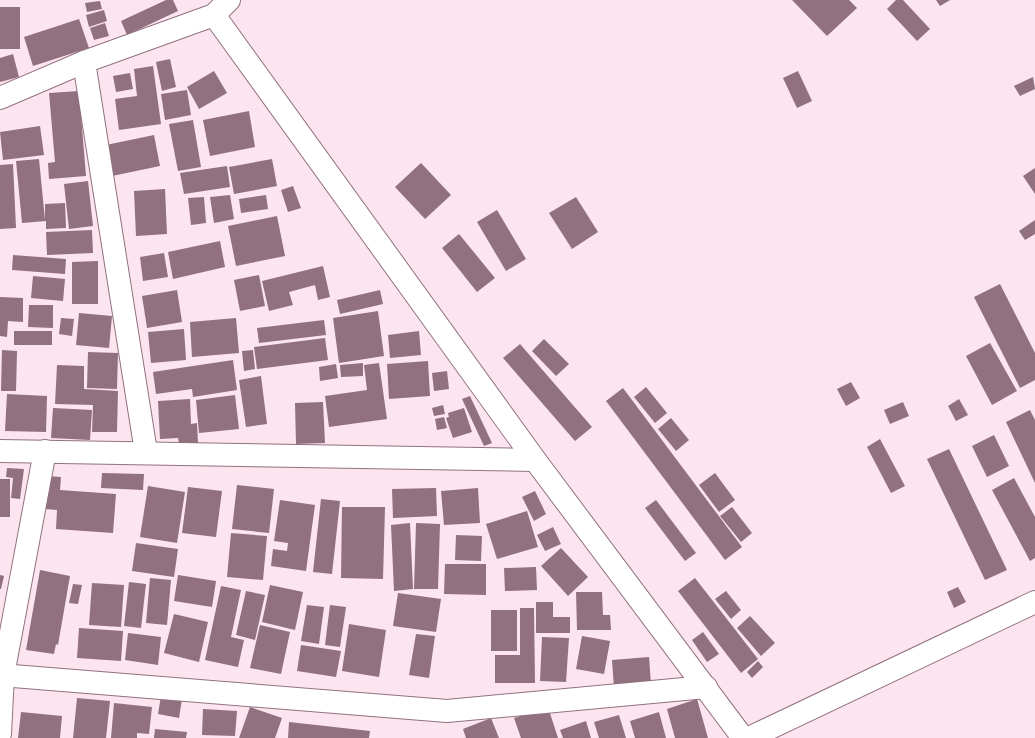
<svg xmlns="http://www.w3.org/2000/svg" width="1035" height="738" font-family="Jost,sans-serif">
  <rect width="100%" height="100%" fill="#fce5ee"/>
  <g fill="#91707f">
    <path d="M166,0H173L178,11L127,35L121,21Z"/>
    <path d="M792,0H849L857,8L827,36Z"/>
    <path d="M896,0H903L930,29L917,41L887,9Z"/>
    <path d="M936,0H950L940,6Z"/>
    <path d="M100,1L102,9L87,12L85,3Z"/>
    <rect x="0" y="7" width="20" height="42"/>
    <path d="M104,10L107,21L89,27L86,15Z"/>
    <path d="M79,19L89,48L33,66L24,37Z"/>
    <path d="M105,23L109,36L94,40L90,28Z"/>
    <path d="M13,54L19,77L0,82V58Z"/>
    <path d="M170,59L176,87L162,91L156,62Z"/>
    <path d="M153,66L161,124L119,130L115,99L137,96L134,69Z"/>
    <path d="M214,71L227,93L199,109L187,87Z"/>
    <path d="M798,71L812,101L797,108L783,78Z"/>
    <path d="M130,73L133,89L116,92L113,76Z"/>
    <path d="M1033,77L1035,89L1020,96L1014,86Z"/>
    <path d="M187,90L191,115L165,120L161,94Z"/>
    <path d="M79,91L86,176L49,179L48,163L55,162L49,93Z"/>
    <path d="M249,111L255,147L210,156L203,120Z"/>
    <path d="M193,120L201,167L178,171L169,124Z"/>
    <path d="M40,126L44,155L3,160L0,132Z"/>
    <path d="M154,135L160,166L112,176L106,145Z"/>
    <path d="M39,159L45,220V204L65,203L66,228L46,229V221L22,223L16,161Z"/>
    <path d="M272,159L277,186L234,194L229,167Z"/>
    <path d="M421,163L451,195L425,219L395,187Z"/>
    <path d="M13,164L16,228L0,229V165Z"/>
    <path d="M227,166L230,187L184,194L180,173Z"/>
    <path d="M1035,168V194L1023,176Z"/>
    <path d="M88,181L93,226L69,229L64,184Z"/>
    <path d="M293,186L301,208L288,212L281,190Z"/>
    <path d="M165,189L167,234L136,236L134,191Z"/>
    <path d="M230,195L234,219L214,223L210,197Z"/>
    <path d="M266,195L268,209L241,213L239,199Z"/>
    <path d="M204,197L206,223L191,225L188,198Z"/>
    <path d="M576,197L598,232L572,249L549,213Z"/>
    <path d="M497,210L526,259L506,271L477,222Z"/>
    <path d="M277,216L285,256L236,266L228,226Z"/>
    <path d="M1035,220V234L1025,240L1019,231Z"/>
    <path d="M92,230L93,253L47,255L46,232Z"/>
    <path d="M459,234L495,278L477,292L442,248Z"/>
    <path d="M220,241L225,267L173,279L168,252Z"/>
    <path d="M164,253L168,277L143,281L140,257Z"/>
    <path d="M13,255L66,259L65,274L12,270Z"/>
    <path d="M98,261V304H72V262Z"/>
    <path d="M323,266L330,297L318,300L315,285L289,292L293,305L269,311L262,281Z"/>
    <path d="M259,275L265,306L240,311L234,280Z"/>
    <path d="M33,276L65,279L63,301L31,298Z"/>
    <path d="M1000,284L1035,353V380L1020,388L974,297Z"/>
    <path d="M177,290L182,322L147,328L142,296Z"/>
    <path d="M380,290L383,304L340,314L337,300Z"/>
    <path d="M0,297L23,298V322L8,321L7,337L0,336Z"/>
    <path d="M29,305H53V328L28,327Z"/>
    <path d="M378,311L384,356L339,363L333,318Z"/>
    <path d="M79,313L112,316L109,348L76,345Z"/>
    <path d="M61,318L74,319L72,336L59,334Z"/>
    <path d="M236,318L239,353L192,357L190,322Z"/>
    <path d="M324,320L326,335L259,343L257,328Z"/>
    <path d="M184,329L186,360L151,363L148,332Z"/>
    <rect x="14" y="331" width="38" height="14"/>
    <path d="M419,331L421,355L390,358L388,335Z"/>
    <path d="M325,338L328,360L257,369L254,347Z"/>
    <path d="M544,339L569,364L556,376L532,351Z"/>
    <path d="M990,343L1017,391L992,405L966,356Z"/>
    <path d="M520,344L592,427L575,441L503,358Z"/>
    <path d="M2,350L17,351L16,391H1Z"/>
    <path d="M253,350L255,369L244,371L242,351Z"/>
    <path d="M88,352L118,353L117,389L87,388Z"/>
    <path d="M233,360L237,390L193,397L192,389L156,394L153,372Z"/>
    <path d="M428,361L430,396L389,399L387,364Z"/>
    <path d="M363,363V376L341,377L340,365Z"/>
    <path d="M379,363L387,419L329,427L325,396L367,390L364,365Z"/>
    <path d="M336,364L338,378L320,381L319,367Z"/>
    <path d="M57,365L84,366V389L118,391L117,432H92L93,405L55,404Z"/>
    <path d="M447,371L449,389L434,391L432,373Z"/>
    <path d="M261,376L267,424L246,427L239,380Z"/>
    <path d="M851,382L860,398L846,406L837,389Z"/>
    <path d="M646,387L667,413L655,423L634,397Z"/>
    <path d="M623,388L742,547L725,560L606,401Z"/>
    <path d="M7,394L47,396L46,432L5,431Z"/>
    <path d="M235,395L239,429L199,433L196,400Z"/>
    <path d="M470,396L492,443L484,446L462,399Z"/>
    <path d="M190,399L191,424L197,423L198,443L179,444L178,438L160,439L158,401Z"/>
    <path d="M959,399L968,415L956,421L948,406Z"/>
    <path d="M323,402L325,443L296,444L295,403Z"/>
    <path d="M903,402L909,416L890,424L884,410Z"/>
    <path d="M443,405L445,414L434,416L432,408Z"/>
    <path d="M53,408L92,410L90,440L51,438Z"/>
    <path d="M464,408L472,432L453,438L446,418L449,417L448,413Z"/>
    <path d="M1030,410L1035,420V483L1006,422Z"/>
    <path d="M444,417L447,428L437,430L435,419Z"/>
    <path d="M671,418L689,440L676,451L658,429Z"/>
    <path d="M994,435L1009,466L987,477L972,446Z"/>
    <path d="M880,439L905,486L891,493L867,447Z"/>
    <path d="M949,449L1007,570L985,580L927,459Z"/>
    <path d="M7,468L24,469L20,499L11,498L13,478L6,477Z"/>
    <path d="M102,473L144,474L143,490L101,488Z"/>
    <path d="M715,473L735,500L719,512L699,485Z"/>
    <path d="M48,476L61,477L60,490L116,494L113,533L56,529L57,510L45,509Z"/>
    <path d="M1014,478L1035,517V558L1030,561L992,490Z"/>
    <rect x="0" y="479" width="10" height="38"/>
    <path d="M237,485L274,489L269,533L232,529Z"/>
    <path d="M148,486L185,492L177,543L140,537Z"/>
    <path d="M188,487L222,491L216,537L182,533Z"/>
    <path d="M436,488L437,516L393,518L392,489Z"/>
    <path d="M478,488L480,523L444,525L441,491Z"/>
    <path d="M535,491L546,514L534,521L522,497Z"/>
    <path d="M321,499L340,501L332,574L313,572Z"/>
    <path d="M280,500L315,505L306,571L271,566L273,549L287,551L288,543L274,541Z"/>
    <path d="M656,500L696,553L685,561L645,508Z"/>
    <path d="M342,507H385L383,579L341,578Z"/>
    <path d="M732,507L752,533L741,542L720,516Z"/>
    <path d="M527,511L538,547L497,559L486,524Z"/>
    <path d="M410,523L413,589L394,591L391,525Z"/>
    <path d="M416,523L440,524L438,589H414Z"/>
    <path d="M553,527L561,544L545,551L537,535Z"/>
    <path d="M231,533L267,536L263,580L227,577Z"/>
    <path d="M456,535L482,536L481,561L455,560Z"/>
    <path d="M136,543L178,549L174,577L132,571Z"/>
    <path d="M561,548L588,577L568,596L541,566Z"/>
    <path d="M445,564H486V595L444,594Z"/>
    <path d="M536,567L537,590L505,591L504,568Z"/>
    <path d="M40,570L70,576L58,645L56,644L54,654L26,650Z"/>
    <path d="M0,575L4,576L1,589H0Z"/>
    <path d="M178,575L216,581L212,607L174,601Z"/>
    <path d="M150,578L171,580L167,625L146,623Z"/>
    <path d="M695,578L758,659L741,673L678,591Z"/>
    <path d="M129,582L146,584L141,628L124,626Z"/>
    <path d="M92,583L124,585L121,627L89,625Z"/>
    <path d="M73,584L82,585L78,604L69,603Z"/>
    <path d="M270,585L303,592L295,630L262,622Z"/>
    <path d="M221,586L241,590L231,637L244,640L238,667L205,660Z"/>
    <path d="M958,587L966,602L954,608L947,592Z"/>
    <path d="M246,591L265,595L255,640L236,635Z"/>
    <path d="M726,591L741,610L731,619L715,599Z"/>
    <path d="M576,592H602L603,615H610L611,630H577Z"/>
    <path d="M398,593L441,599L436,632L393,626Z"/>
    <path d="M536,602H553V617H570V633H536Z"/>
    <path d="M307,605L324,607L319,644L301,641Z"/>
    <path d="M330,605L346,607L340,647L325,645Z"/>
    <path d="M520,608H534L535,683H495V655H520Z"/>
    <rect x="491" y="610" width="26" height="41"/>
    <path d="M174,614L208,622L199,662L164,653Z"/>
    <path d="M750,616L775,643L761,656L737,628Z"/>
    <path d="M349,624L386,630L379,677L342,671Z"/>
    <path d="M260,625L290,632L281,674L250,668Z"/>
    <path d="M79,628L123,631L121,661L77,658Z"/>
    <path d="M703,632L719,654L707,662L692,640Z"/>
    <path d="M128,633L161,637L158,665L125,660Z"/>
    <path d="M416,634L435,636L429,678L409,675Z"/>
    <path d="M582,636L610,641L604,674L576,669Z"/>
    <path d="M542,637L569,638L566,682L540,681Z"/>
    <path d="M301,645L341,651L336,677L297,671Z"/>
    <path d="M649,657L651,684L614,688L612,660Z"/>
    <path d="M758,661L763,667L752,678L747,672Z"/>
    <path d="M161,696L182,699L179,718L158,714Z"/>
    <path d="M77,698L110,701L106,738H73Z"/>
    <path d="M697,699L708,738H675L667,709Z"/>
    <path d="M114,703L152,707L149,734L137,733V738H111Z"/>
    <path d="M250,707L282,718L275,738H239Z"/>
    <path d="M548,707L558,738H521L514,718Z"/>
    <path d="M203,709L237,711L235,736L202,735Z"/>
    <path d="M21,712L62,716L60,738H18Z"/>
    <path d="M659,712L666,738H635L630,721Z"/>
    <path d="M619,715L626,738H599L594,722Z"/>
    <path d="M491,718L499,738H466L463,729Z"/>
    <path d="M586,721L591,738H563L560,730Z"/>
    <path d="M289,722L370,731L369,738H288Z"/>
    <path d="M155,729L187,732L186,738H154Z"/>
  </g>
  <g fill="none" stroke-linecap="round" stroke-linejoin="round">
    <g stroke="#927180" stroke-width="24">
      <g id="minor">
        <path d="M214,15L535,460L743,738"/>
        <path d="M84,62L146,452"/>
        <path d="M0,98L84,62L214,15L229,0"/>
        <path d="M0,451L535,460"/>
        <path d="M0,675L447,711L706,687"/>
        <path d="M0,734L3,675L45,451"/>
        <path d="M749,738L1035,602"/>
      </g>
    </g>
    <use href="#minor" stroke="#fff" stroke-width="22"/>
  </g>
</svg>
